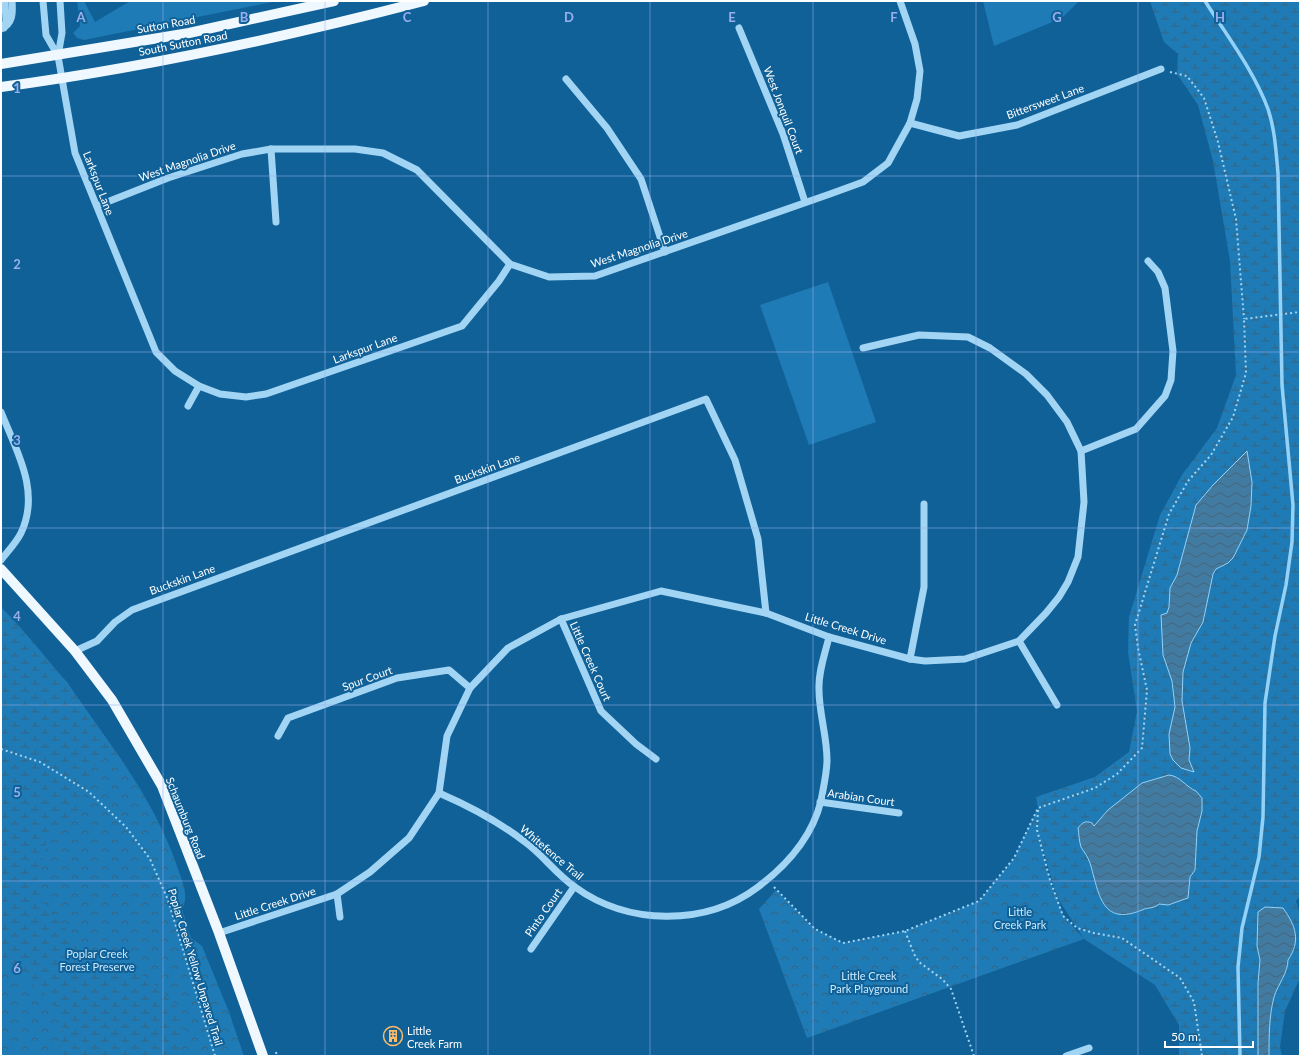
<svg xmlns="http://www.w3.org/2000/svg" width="1301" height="1057" font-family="Lato,sans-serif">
  <defs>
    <pattern id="forest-crowns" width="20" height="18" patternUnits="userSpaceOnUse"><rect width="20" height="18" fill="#1f7bb6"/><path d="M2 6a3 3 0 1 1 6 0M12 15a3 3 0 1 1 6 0" fill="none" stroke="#366481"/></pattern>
    <pattern id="wetland-marsh" width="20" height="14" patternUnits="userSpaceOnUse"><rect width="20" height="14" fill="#1f7bb6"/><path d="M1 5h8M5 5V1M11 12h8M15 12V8" fill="none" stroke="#366481"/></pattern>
    <pattern id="water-waves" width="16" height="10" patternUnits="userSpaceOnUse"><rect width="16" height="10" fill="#427ba2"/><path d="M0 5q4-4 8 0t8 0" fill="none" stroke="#476477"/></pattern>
  </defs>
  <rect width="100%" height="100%" fill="#106198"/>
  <g fill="#1f7bb6">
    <path d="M77,1H84L95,22L130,1H277L84,40L77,38L73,33L80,26Z"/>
    <path d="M983,1H1079L1062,18L994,46Z"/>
    <path d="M828,282L876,422L809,445L760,305Z"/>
  </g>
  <g fill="url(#forest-crowns)">
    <path d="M1,607C47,654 84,706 121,759C145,795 166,831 179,872C183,884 189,897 182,909L191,938L202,946L229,1012L244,1056H1Z"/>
    <path d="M1038,808L1037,830L1050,880L1064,916L1084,939L807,1038L759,909L776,890L815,929L843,943L905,931L979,901L1014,858Z"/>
  </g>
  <g fill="url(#wetland-marsh)">
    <path d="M1150,1H1300V896L1296,901L1300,915V978L1285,1011L1280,1047L1282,1056H1179V1025L1155,985L1084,939L1057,897L1037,830L1038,808L1036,797L1095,777L1129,752L1137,711L1128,652L1129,617L1160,515L1182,475L1217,428L1236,375L1230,261L1213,161L1198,105L1177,74L1178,54L1164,42Z"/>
    <path d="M1,609L67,682L118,756L103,760L92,767L76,819L58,827L46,843L43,864L35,883L39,895L50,916L61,923L73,938L86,964L110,974L124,960C145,982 187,997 183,1035C182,1042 179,1049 177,1056H54C63,1039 66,1031 58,1012C46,984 20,982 1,962Z"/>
  </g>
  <g fill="url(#water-waves)" stroke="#93d2f8">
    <path d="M1247,451L1252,482L1251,506L1247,530L1233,558L1228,563L1216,569L1213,574L1203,622L1191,643L1183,672L1182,701L1190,748L1189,760L1194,772L1181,768L1173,760L1170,754L1169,734L1175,707L1172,681L1163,655L1161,615L1167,613L1169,607L1170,588L1177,575L1196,505L1213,485Z"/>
    <path d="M1169,775C1180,776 1186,787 1196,791L1202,798V811L1197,831L1195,870L1190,877L1188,898L1168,905L1159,904C1154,909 1148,907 1142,910C1101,927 1099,893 1090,863C1088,857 1084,852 1081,847C1079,841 1079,834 1078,828C1082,823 1085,820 1092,823L1094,826L1108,810L1142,783Z"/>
    <path d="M1265,907L1283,908C1296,926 1301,941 1288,960C1288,973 1278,984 1274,997C1269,1016 1269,1037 1269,1056H1258V983L1260,960L1257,946L1258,912Z"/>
  </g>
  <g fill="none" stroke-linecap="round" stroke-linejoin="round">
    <path stroke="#93d2f8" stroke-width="3.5" d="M1205,1C1227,36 1254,71 1268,109C1275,130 1276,152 1278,173L1282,385L1293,505L1292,542L1286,585L1275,636L1265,703L1263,817L1259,857L1242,928L1238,967L1240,1056"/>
    <g stroke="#a2d4f4" stroke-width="2" stroke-dasharray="2 3" stroke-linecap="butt">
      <path d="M1170,72L1187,76L1204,98L1218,142L1236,219L1244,319"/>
      <path d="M1,749L40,762L89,792L126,827L150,859L168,900L215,1056"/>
      <path d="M1038,810L1037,830L1050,880L1063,916L1077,928L1094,933L1122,938L1180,978L1194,1002L1202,1056"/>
      <path d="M774,887L815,929L843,943L905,931L979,901L1014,858L1038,808L1095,788L1117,774L1142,748L1147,690L1138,648L1135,625L1169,514L1188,481L1211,455L1233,417L1246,373L1244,319L1300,312"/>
      <path d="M905,931L914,954L919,962L942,979L951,989L974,1056"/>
      <path d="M276,1052L277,1056"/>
    </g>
    <g stroke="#a2d4f4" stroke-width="7">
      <path d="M43,1L46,35L58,56L75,153L156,352L175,371L199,386L220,394L246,397L266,394L462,326L499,281L510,264"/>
      <path d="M4,28L6,21L5,2"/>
      <path d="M739,28L783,134L805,202"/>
      <path d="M1,29C13,24 13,13 12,1"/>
      <path d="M58,56L62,33L60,1"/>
      <path d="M566,79L607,128L641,179L665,252"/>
      <path d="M910,123L959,136L1017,125L1161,69"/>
      <path d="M271,149L276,222"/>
      <path d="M97,206L168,178L242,154L271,149H355L383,153L417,170L510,264L549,277L595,276L830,194L863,182L888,163L910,123L917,99L920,71L915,44L900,1"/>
      <path d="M188,406L199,386"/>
      <path d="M1,412C16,450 41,491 21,533C16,543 8,551 1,560"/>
      <path d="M1081,451L1136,429L1165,396L1171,380L1173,351L1165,288L1158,272L1148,261"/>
      <path d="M561,619L601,711L636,744L656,759"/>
      <path d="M1019,641L1057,705"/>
      <path d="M75,651L97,641L115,622L132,610L148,604L706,399L735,460L758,539L766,613"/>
      <path d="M910,659L924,587V504"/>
      <path d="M278,736L288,718L397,678L449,670L470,688"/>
      <path d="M439,793C469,806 498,821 525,842C543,855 556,874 575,887C627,925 705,927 758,887C786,866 812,837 821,801C823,789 827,773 827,760C827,736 819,713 819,690C818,672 825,654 829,637"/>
      <path d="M820,802L899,813"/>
      <path d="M337,894L340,917"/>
      <path d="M219,933L337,894L370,872L409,838L439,793L447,736L470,688L508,648L561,619L661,591L766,613L829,637L910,659L925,661L965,659L1019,641L1046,613L1059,597L1068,582L1078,557L1084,502L1081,451L1067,422L1047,395L1026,374L990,348L968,337L919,335L863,348"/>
      <path d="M531,949L574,887"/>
      <path d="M1066,1056L1089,1048"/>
    </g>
    <g stroke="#eff8ff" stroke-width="10">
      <path d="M1,64L189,33L334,1"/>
      <path d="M1,87C142,68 286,37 424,1"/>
      <path d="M1,569L75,651L112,700L162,786L219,933L263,1056"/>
    </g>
  </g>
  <path fill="none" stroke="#99afed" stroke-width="1" stroke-opacity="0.55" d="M163,1V1056M325,1V1056M488,1V1056M650,1V1056M813,1V1056M976,1V1056M1138,1V1056M1,176H1300M1,352H1300M1,528H1300M1,705H1300M1,881H1300"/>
  <defs>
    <g id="building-ring" transform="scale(1)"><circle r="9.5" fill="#106198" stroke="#ffba65" stroke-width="1.5"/><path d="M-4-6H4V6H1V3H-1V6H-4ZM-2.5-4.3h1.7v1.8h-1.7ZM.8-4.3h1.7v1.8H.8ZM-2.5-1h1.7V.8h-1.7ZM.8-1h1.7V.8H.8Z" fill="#ffba65"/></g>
  </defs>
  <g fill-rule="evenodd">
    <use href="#building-ring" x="393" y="1036"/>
  </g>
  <g text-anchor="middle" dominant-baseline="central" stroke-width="4" stroke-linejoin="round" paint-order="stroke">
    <g font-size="11" fill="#fff" stroke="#106198">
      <text transform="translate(166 24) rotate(-10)">Sutton Road</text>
      <text transform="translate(183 43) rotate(-11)">South Sutton Road</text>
      <text transform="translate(1045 101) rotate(-20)">Bittersweet Lane</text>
      <text transform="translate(784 110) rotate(69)">West Jonquil Court</text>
      <text transform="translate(187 161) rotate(-19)">West Magnolia Drive</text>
      <text transform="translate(99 183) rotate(69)">Larkspur Lane</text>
      <text transform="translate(639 248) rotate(-18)">West Magnolia Drive</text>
      <text transform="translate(365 348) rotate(-20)">Larkspur Lane</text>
      <text transform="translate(487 468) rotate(-20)">Buckskin Lane</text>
      <text transform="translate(182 579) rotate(-20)">Buckskin Lane</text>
      <text transform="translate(846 628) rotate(17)">Little Creek Drive</text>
      <text transform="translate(591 661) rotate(66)">Little Creek Court</text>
      <text transform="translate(367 678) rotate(-20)">Spur Court</text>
      <text transform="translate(861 797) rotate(8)">Arabian Court</text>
      <text transform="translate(186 818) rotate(68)">Schaumburg Road</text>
      <text transform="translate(552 852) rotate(40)">Whitefence Trail</text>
      <text transform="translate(275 903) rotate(-18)">Little Creek Drive</text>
      <text transform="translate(543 912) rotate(-55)">Pinto Court</text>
      <text transform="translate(196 967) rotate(73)">Poplar Creek Yellow Unpaved Trail</text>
    </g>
    <g font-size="11" fill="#caeafe" stroke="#106198">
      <text x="1020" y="911">Little<tspan x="1020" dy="13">Creek Park</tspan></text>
      <text x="97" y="953">Poplar Creek<tspan x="97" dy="13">Forest Preserve</tspan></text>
      <text x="869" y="975">Little Creek<tspan x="869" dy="13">Park Playground</tspan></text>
    </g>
    <g font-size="11" fill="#fff" stroke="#106198" text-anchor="start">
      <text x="407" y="1030">Little<tspan x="407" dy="13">Creek Farm</tspan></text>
    </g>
  </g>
  <g font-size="13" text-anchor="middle" font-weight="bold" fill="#99afed" stroke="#106198" stroke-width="4" stroke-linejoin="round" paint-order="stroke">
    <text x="81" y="22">A</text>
    <text x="244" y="22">B</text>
    <text x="407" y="22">C</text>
    <text x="569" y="22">D</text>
    <text x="732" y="22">E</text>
    <text x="894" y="22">F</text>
    <text x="1057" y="22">G</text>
    <text x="1220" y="22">H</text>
    <text x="17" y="93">1</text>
    <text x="17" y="269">2</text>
    <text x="17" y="445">3</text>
    <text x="17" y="621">4</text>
    <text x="17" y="797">5</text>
    <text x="17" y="973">6</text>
  </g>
  <rect width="1301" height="1057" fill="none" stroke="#ffffff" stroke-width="4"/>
  <path d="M1165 1041v6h88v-6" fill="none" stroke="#ffffff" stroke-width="2"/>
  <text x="1171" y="1041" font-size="12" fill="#ffffff" stroke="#106198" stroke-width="3" paint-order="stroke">50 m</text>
</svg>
